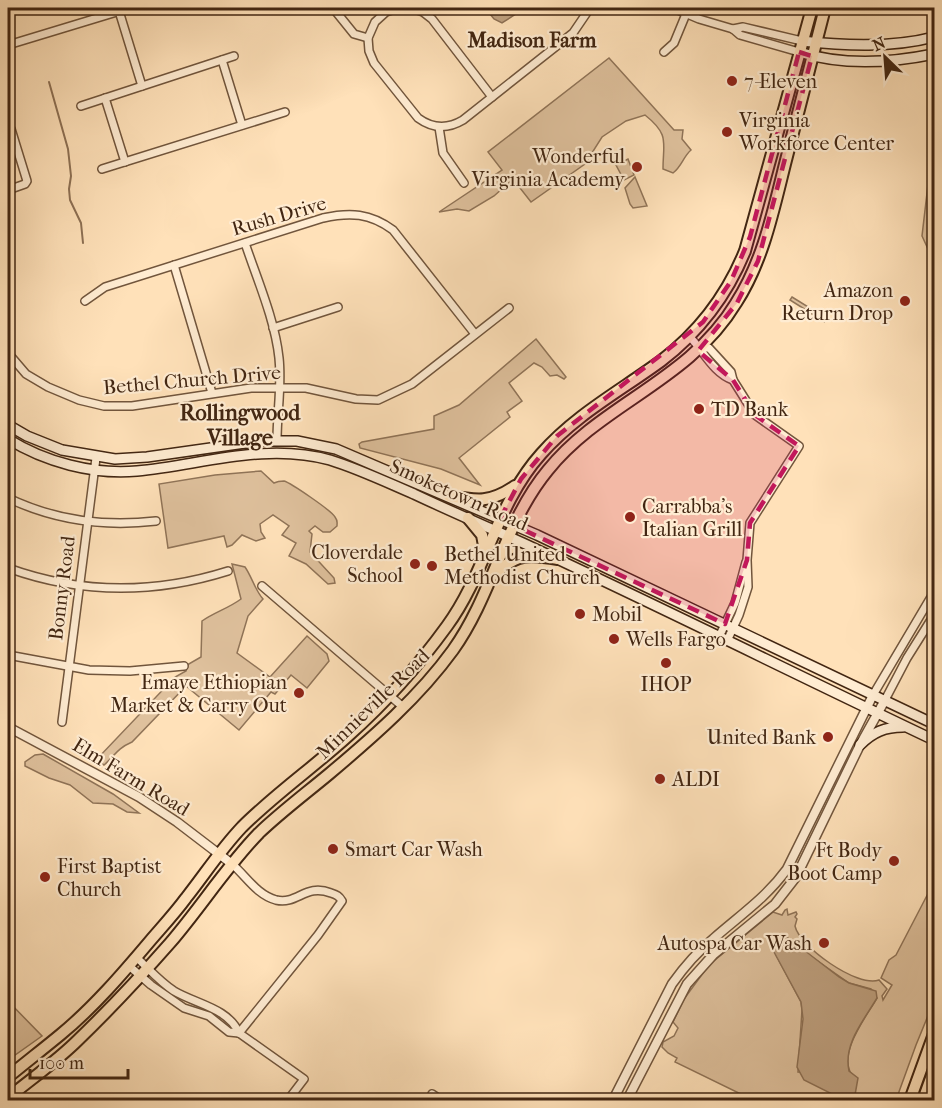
<svg xmlns="http://www.w3.org/2000/svg" width="942" height="1108" font-family="'IM FELL French Canon',serif">
  <rect width="100%" height="100%" fill="#ffe1b9"/>
  <filter id="stains"><feTurbulence type="fractalNoise" baseFrequency=".00333" numOctaves="4"/><feColorMatrix values="0 0 0 0 .2 0 0 0 0 .09 0 0 0 0 .02 0 0 0 .5 -.17"/></filter>
  <radialGradient id="worn" r=".72"><stop offset=".6" stop-color="#630" stop-opacity="0"/><stop offset="1" stop-color="#630" stop-opacity=".3"/></radialGradient>
  <g fill="#dfc19d" stroke="#907458" stroke-width="1.5" fill-rule="evenodd">
    <path d="M609,58L674,130H683L682,139L691,150C683,157 682,166 673,173L663,169C663,142 670,135 645,115L626,121L602,137L585,164L531,202L513,179L494,196L469,211L457,209L439,212L502,170L488,152Z"/>
    <path d="M934,133V262L922,236Z"/>
    <path d="M628,159L634,175L624,180L616,165Z"/>
    <path d="M635,177L647,206L633,208L630,204L625,188Z"/>
    <path d="M792,297L818,313L825,322L790,300Z"/>
    <path d="M536,339L566,377L564,379L557,375L550,376L542,367L534,363L509,383L522,401L507,412L510,417L459,458L480,485L441,469L360,448L359,444L362,442L434,429V416L459,405Z"/>
    <path d="M261,471L274,483C276,482 282,481 284,481C291,483 332,511 335,517C338,521 337,521 337,526L330,532H323L315,526L309,531L312,534L310,552L334,578L335,583L328,584L306,564L289,556L296,543L282,535L289,526L273,515L260,524L261,532L265,538L256,541L242,535L232,545L227,547L224,536L168,548L159,484L215,475Z"/>
    <path d="M232,564L245,567C252,577 255,590 263,599L248,616L237,653L270,677L307,636L327,654L329,661L307,688L291,675L275,694L271,692L239,730L186,686L132,742C116,749 115,756 104,765L96,760L175,677L186,671L187,665L201,657L202,621C215,612 229,608 241,599Z"/>
    <path d="M43,754L113,794L139,813L127,812L113,804L93,803L70,785L49,778L25,766V762L35,755Z"/>
    <path d="M934,882V1001L916,1045L896,1100H753L675,1062L677,1058L668,1053L662,1047L663,1042L674,1036L678,1028L673,1022L684,999L709,965L773,912L782,915L785,910L787,909L788,915L796,912L797,914L795,917L797,919L795,926C799,946 857,988 879,980L887,989L882,996L883,1000L892,985L881,978L889,960L896,955ZM774,947L806,953L849,983L871,989L877,998C866,1017 837,1054 852,1075L798,1072L802,1010L801,1002L776,955Z"/>
    <path d="M8,1001L42,1036L8,1060Z"/>
  </g>
  <g fill="#bfa180" stroke="#8d7054" stroke-width="1.5">
    <path d="M485,8H525L502,23L494,19Z"/>
    <path d="M787,937L839,977L849,983L876,991L877,998C864,1020 843,1044 849,1071L858,1078L855,1095L851,1098L842,1099L804,1080L797,1067L803,1019L801,1002L774,952L777,942Z"/>
  </g>
  <g fill="none" stroke-linecap="round" stroke-linejoin="round">
    <path stroke="#8d7054" stroke-width="2" d="M49,82L68,149L71,176L69,189L70,200L81,223L83,243"/>
    <g stroke="#71553c" stroke-width="10">
      <g id="minor">
        <path d="M333,8L354,34L368,38"/>
        <path d="M398,8L386,12L375,22L368,38L369,51L374,63L418,118C433,129 448,129 463,120L573,33L590,8"/>
        <path d="M412,8L423,12L432,19L492,97"/>
        <path d="M673,8L699,19L733,29L740,35L799,52"/>
        <path d="M119,11L142,86"/>
        <path d="M733,29L743,27L802,41"/>
        <path d="M8,45L130,8"/>
        <path d="M664,52L674,43L686,14"/>
        <path d="M222,60L242,125"/>
        <path d="M105,98L125,162"/>
        <path d="M81,106L234,56"/>
        <path d="M439,127L443,153L464,183"/>
        <path d="M8,128L11,129L27,181L25,184L8,190"/>
        <path d="M102,169L285,112"/>
        <path d="M245,243C257,279 275,320 279,358C282,385 277,413 277,440"/>
        <path d="M174,265L212,393"/>
        <path d="M85,301L105,287L323,218C350,212 370,213 393,230L475,334"/>
        <path d="M273,328L338,307"/>
        <path d="M689,336C703,350 713,373 733,380"/>
        <path d="M701,348H709L731,372L733,380L755,415L799,446L750,523L747,560L748,587L739,615L727,641"/>
        <path d="M8,353L26,374L48,387L79,400L104,406H132L251,388H306L356,399L378,400L412,384L509,308"/>
        <path d="M8,498C54,520 105,527 156,521"/>
        <path d="M8,568C80,594 155,594 228,571"/>
        <path d="M262,586L403,707"/>
        <path d="M719,637L735,603L746,562"/>
        <path d="M8,655L89,670L130,671L184,666"/>
        <path d="M873,695L934,592"/>
        <path d="M885,700L907,658L934,615"/>
        <path d="M62,722L96,458"/>
        <path d="M232,864C246,876 257,895 276,900C298,905 305,883 331,893C337,895 339,896 342,901L318,935L239,1033"/>
        <path d="M136,957C148,968 160,982 174,991C196,1004 228,1008 239,1033L304,1079L288,1100"/>
        <path d="M128,965L151,985L184,1008L209,1016L229,1032L239,1033"/>
        <path d="M432,1094L441,1100"/>
      </g>
    </g>
    <g stroke="#71553c" stroke-width="11">
      <g id="tertiary">
        <path d="M8,727L139,797L177,822L232,864"/>
        <path d="M613,1100L672,984C684,967 697,952 713,939C739,916 766,898 787,869L873,695"/>
        <path d="M627,1100L687,984L713,955L775,904L796,877L860,745L885,700"/>
      </g>
    </g>
    <g stroke="#422612" stroke-width="12">
      <g id="secondary">
        <path d="M802,41C846,46 892,48 934,37"/>
        <path d="M799,52C843,66 890,63 934,54"/>
        <path d="M8,425L27,436L62,450L115,459L147,457L260,441H297L336,449L537,535L934,724"/>
        <path d="M8,439C45,462 93,475 137,471C201,465 265,442 330,460C359,469 386,482 414,494C450,511 487,527 523,543C661,607 797,675 934,740"/>
        <path d="M860,745C873,732 885,727 903,727"/>
      </g>
    </g>
    <g stroke="#422612" stroke-width="14">
      <g id="primary">
        <path d="M449,496C478,501 490,503 515,486"/>
        <path d="M468,518L482,535L485,551"/>
        <path d="M495,574C517,553 529,554 558,559"/>
        <path d="M8,1077C25,1063 43,1049 60,1035C93,1008 123,973 150,941C162,927 175,913 186,898C205,874 221,849 242,827C275,794 314,767 349,735C385,703 418,666 447,626C486,573 496,504 541,454C575,415 620,391 661,361C699,332 727,295 745,251L812,8"/>
        <path d="M8,1098C31,1079 57,1061 78,1040C110,1009 141,976 170,943C201,907 226,867 259,833C281,812 305,794 329,774C373,737 419,697 453,650C493,594 504,523 548,470C602,403 689,381 736,303C763,261 773,212 785,164C798,112 812,60 825,8"/>
      </g>
    </g>
    <g stroke="#422612" stroke-width="14">
      <g id="trunk">
        <path d="M910,1100L934,1034"/>
        <path d="M923,1100L934,1070"/>
      </g>
    </g>
    <use href="#minor" stroke="#ffecd2" stroke-width="7"/>
    <use href="#tertiary" stroke="#ffecd2" stroke-width="8"/>
    <use href="#secondary" stroke="#ffecd2" stroke-width="9"/>
    <use href="#primary" stroke="#ffe1b9" stroke-width="10"/>
    <use href="#trunk" stroke="#ffe1b9" stroke-width="10"/>
  </g>
  <path fill="#c2185b" fill-opacity="0.2" stroke="#c2185b" stroke-width="4.5" stroke-dasharray="12 8" stroke-linejoin="round" d="M799,52L812,56L758,261L737,303L698,351L733,380L755,415L799,446L750,523L747,560L725,624L500,519L521,479L557,436L703,322L731,281L750,237Z"/>
  <g fill="#8f2418" stroke="#ffecd2" stroke-width="2">
    <circle cx="732" cy="81" r="6"/>
    <circle cx="727" cy="132" r="6"/>
    <circle cx="637" cy="167" r="6"/>
    <circle cx="905" cy="301" r="6"/>
    <circle cx="699" cy="409" r="6"/>
    <circle cx="630" cy="517" r="6"/>
    <circle cx="415" cy="564" r="6"/>
    <circle cx="432" cy="566" r="6"/>
    <circle cx="580" cy="614" r="6"/>
    <circle cx="614" cy="639" r="6"/>
    <circle cx="666" cy="663" r="6"/>
    <circle cx="299" cy="693" r="6"/>
    <circle cx="828" cy="737" r="6"/>
    <circle cx="660" cy="779" r="6"/>
    <circle cx="333" cy="849" r="6"/>
    <circle cx="894" cy="861" r="6"/>
    <circle cx="45" cy="877" r="6"/>
    <circle cx="824" cy="943" r="6"/>
  </g>
  <g text-anchor="middle" dominant-baseline="central" stroke-width="4.5" stroke-linejoin="round" paint-order="stroke">
    <g font-size="20" fill="#422612" stroke="#ffecd2" text-anchor="start">
      <text x="744" y="81">7-Eleven</text>
      <text x="739" y="120">Virginia<tspan x="739" dy="23">Workforce Center</tspan></text>
      <text x="625" y="156" text-anchor="end">Wonderful<tspan x="625" dy="23">Virginia Academy</tspan></text>
      <text x="893" y="290" text-anchor="end">Amazon<tspan x="893" dy="23">Return Drop</tspan></text>
      <text x="711" y="409">TD Bank</text>
      <text x="642" y="506">Carrabba's<tspan x="642" dy="23">Italian Grill</tspan></text>
      <text x="403" y="552" text-anchor="end">Cloverdale<tspan x="403" dy="23">School</tspan></text>
      <text x="444" y="554">Bethel United<tspan x="444" dy="23">Methodist Church</tspan></text>
      <text x="592" y="614">Mobil</text>
      <text x="626" y="639">Wells Fargo</text>
      <text x="287" y="682" text-anchor="end">Emaye Ethiopian<tspan x="287" dy="23">Market &amp; Carry Out</tspan></text>
      <text x="666" y="684" text-anchor="middle">IHOP</text>
      <text x="816" y="737" text-anchor="end">United Bank</text>
      <text x="672" y="779">ALDI</text>
      <text x="345" y="849">Smart Car Wash</text>
      <text x="882" y="850" text-anchor="end">Ft Body<tspan x="882" dy="23">Boot Camp</tspan></text>
      <text x="57" y="866">First Baptist<tspan x="57" dy="23">Church</tspan></text>
      <text x="812" y="943" text-anchor="end">Autospa Car Wash</text>
    </g>
    <g font-size="20" fill="#422612" stroke="#ffecd2">
      <text transform="translate(279 216) rotate(-16)">Rush Drive</text>
      <text transform="translate(192 380) rotate(-5)">Bethel Church Drive</text>
      <text transform="translate(459 495) rotate(24)">Smoketown Road</text>
      <text transform="translate(62 588) rotate(-83)">Bonny Road</text>
      <text transform="translate(373 704) rotate(-44)">Minnieville Road</text>
      <text transform="translate(131 777) rotate(31)">Elm Farm Road</text>
    </g>
    <g font-size="21" font-weight="bold" fill="#422612" stroke="#ffecd2">
      <text x="532" y="40">Madison Farm</text>
    </g>
    <g font-size="22" font-weight="bold" fill="#422612" stroke="#ffecd2">
      <text x="240" y="413">Rollingwood<tspan x="240" dy="25">Village</tspan></text>
    </g>
  </g>
  <rect width="942" height="1108" fill="none" stroke="#ffe1b9" stroke-width="30"/>
  <rect x="9" y="9" width="924" height="1090" fill="none" stroke="#422612" stroke-width="3"/>
  <rect x="15" y="15" width="912" height="1078" fill="none" stroke="#422612" stroke-width="1.5"/>
  <g transform="translate(885 57) rotate(335)" stroke="#ffecd2" stroke-width="4.5" paint-order="stroke">
  <path d="M0-4.5L10 22L0 15L-10 22Z" fill="#422612"/>
  <text y="-9" font-size="16" font-weight="bold" text-anchor="middle" fill="#422612">N</text>
  </g>
  <path d="M30 1069v9h98v-9" fill="none" stroke="#422612" stroke-width="3"/>
  <text x="39" y="1069" font-size="18" fill="#422612" stroke="#ffecd2" stroke-width="4.5" paint-order="stroke">100 m</text>
  <rect width="100%" height="100%" filter="url(#stains)"/>
  <rect width="100%" height="100%" fill="url(#worn)"/>
</svg>
